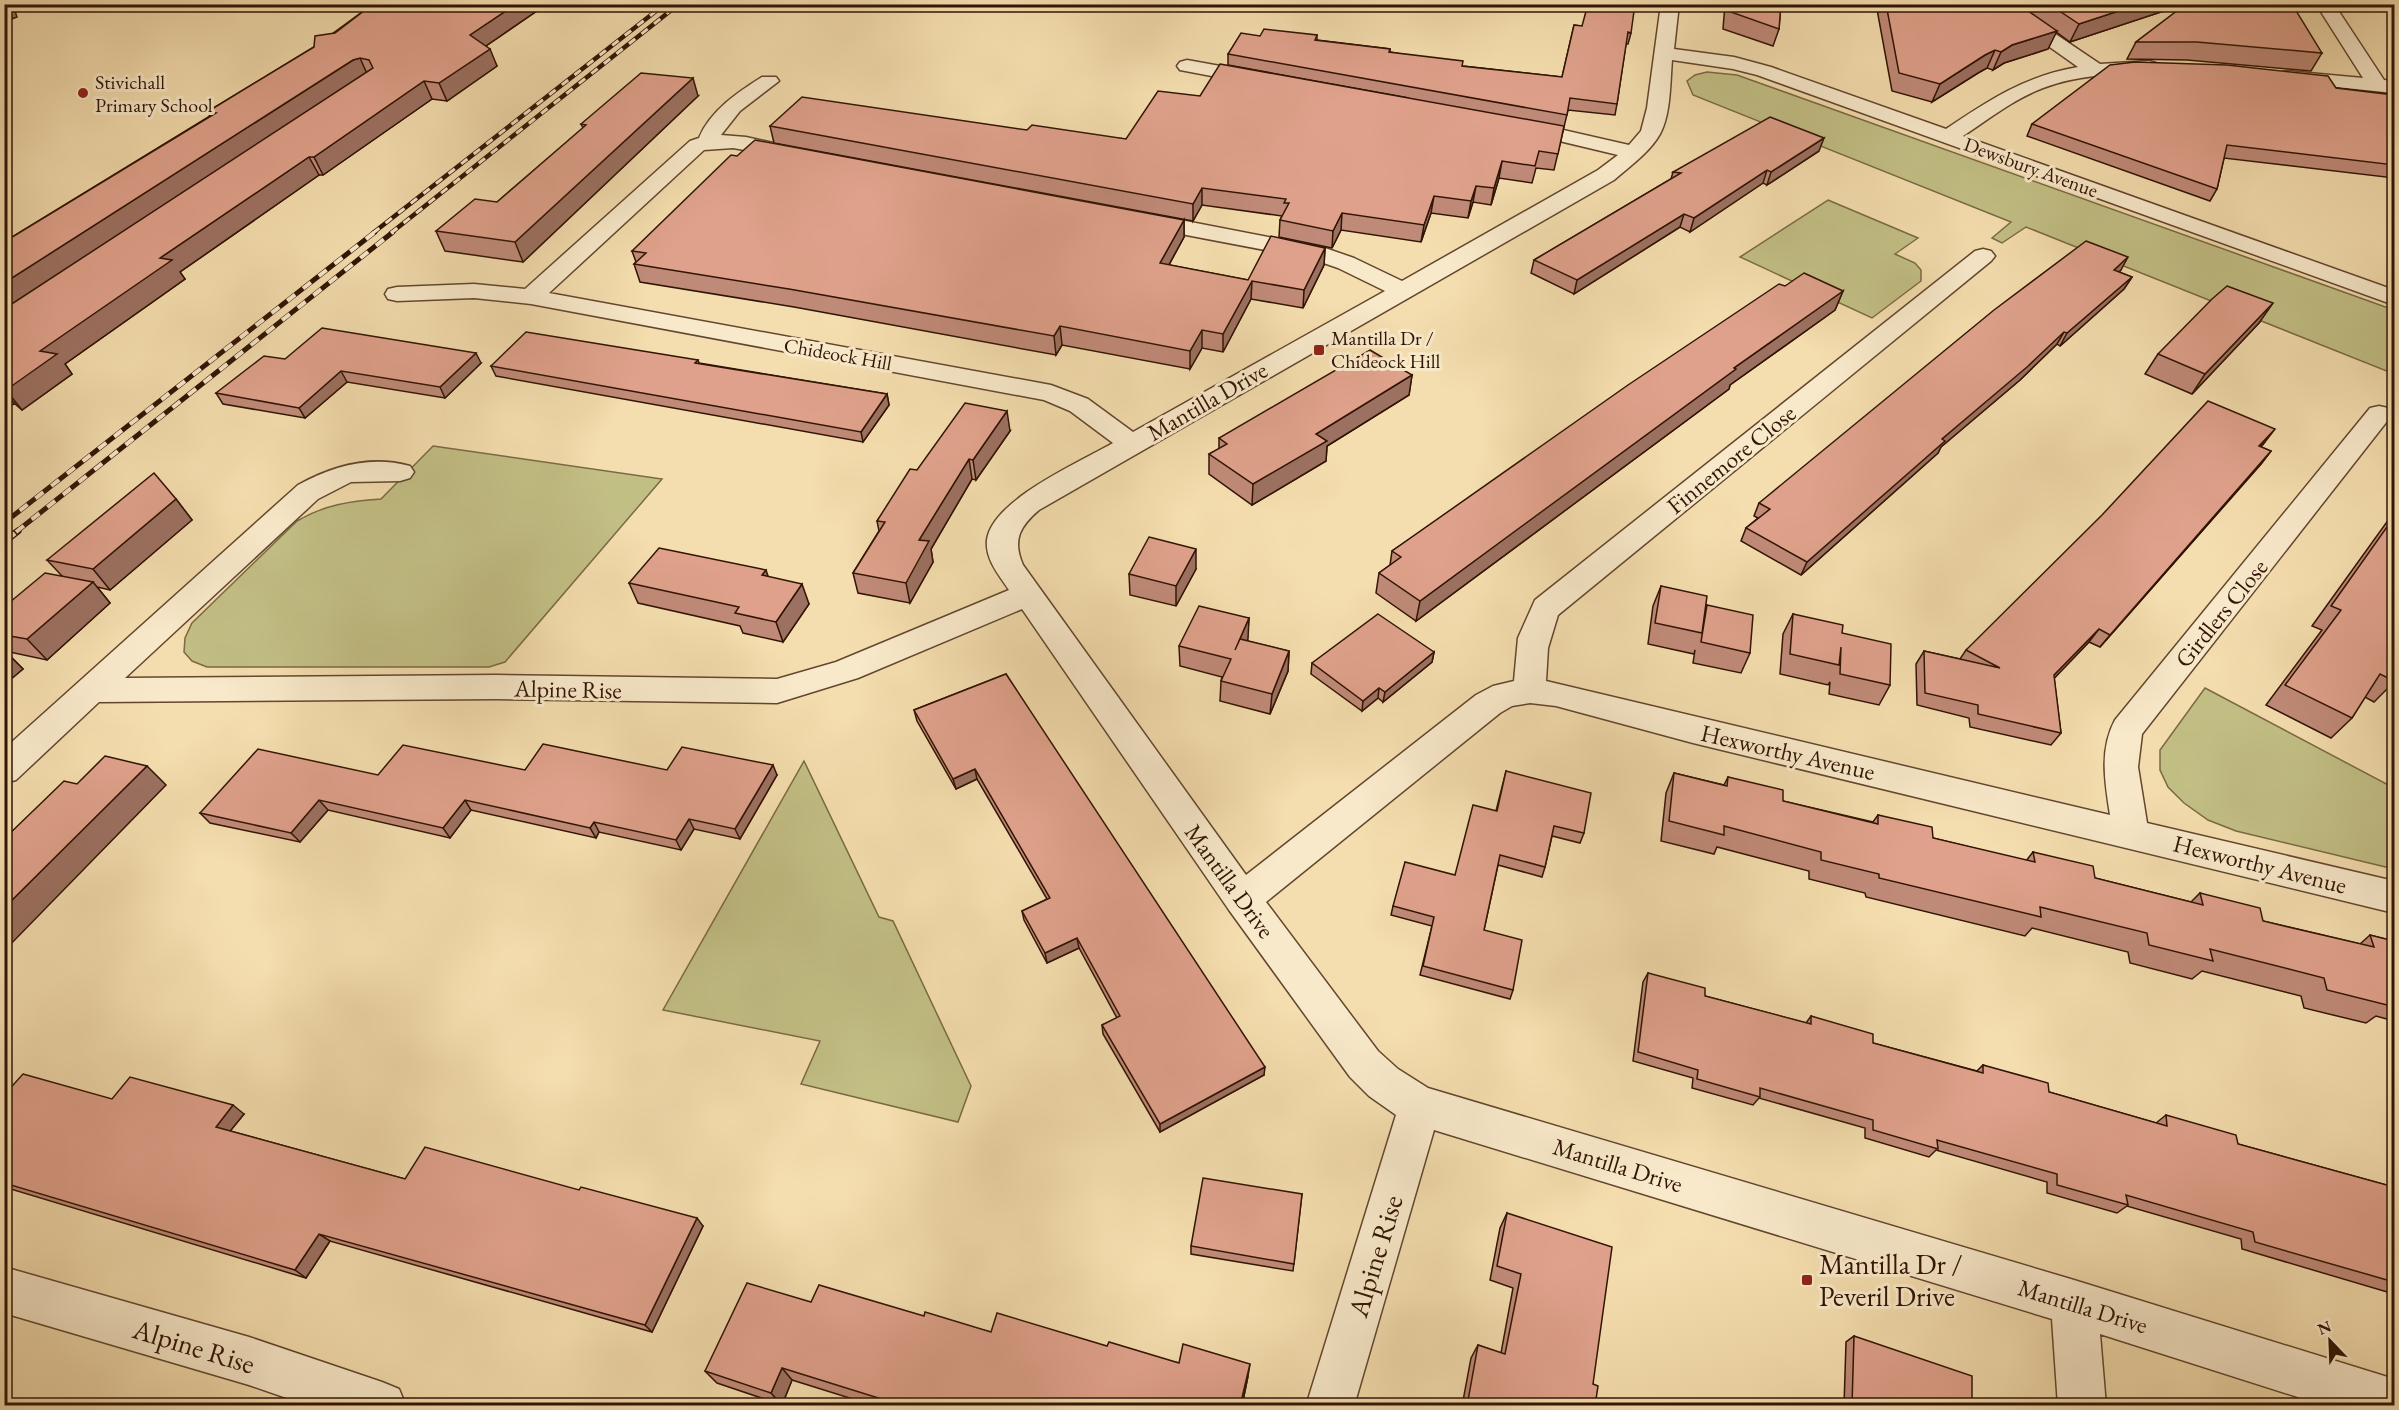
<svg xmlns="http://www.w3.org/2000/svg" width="2399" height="1410" font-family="'EB Garamond',serif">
  <rect width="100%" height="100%" fill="#f4ddae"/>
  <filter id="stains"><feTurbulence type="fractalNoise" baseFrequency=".00333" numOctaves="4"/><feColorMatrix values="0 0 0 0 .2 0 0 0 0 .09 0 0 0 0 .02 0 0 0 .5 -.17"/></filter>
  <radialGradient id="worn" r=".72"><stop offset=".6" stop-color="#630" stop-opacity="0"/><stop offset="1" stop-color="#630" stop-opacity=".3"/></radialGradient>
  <g fill="#c2bf85" stroke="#7a6a44" stroke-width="1.5">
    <path d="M1707,72L1737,75L2394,310V374L2026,227L2002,243L1992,238L2011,222L1693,95L1687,81L1695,75Z"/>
    <path d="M1828,200L1918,238L1895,254L1915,263L1921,270V281L1872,318L1740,257Z"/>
    <path d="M433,446L662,479L505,662L489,667H207L192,661L184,652L185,638L192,623L297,521C324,505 350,501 381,499Z"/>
    <path d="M2205,688L2394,788V869L2236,831L2208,820L2184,803L2168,787L2160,770V750Z"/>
    <path d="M804,761L879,917L893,921L971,1086L958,1122L801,1084L820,1041L663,1010Z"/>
  </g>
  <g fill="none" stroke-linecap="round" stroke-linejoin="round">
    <g stroke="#62462e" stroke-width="3">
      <g id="minor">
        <path d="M1661,4H1679L1674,49L1734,57L1771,67L1946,129C1989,100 2025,76 2078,67L1989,4H2011L2100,64L2149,61L2156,63L2159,67L2156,71L2149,73C2114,74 2077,75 2043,88C2014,99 1989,119 1963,136L2394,290V305L1757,75L1733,69L1672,60C1670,82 1671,114 1660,134C1650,152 1630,166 1614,180L1039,510C1020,526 1012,540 1023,565L1246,875L1476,695L1493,686L1514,681L1518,638L1535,600L1975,251L1983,249L1991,251L1995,256L1991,261L1558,615L1548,648L1546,681L2110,815C2105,782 2099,750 2115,720L2370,408L2379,406L2388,408L2392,414L2388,420L2142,734L2138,767L2147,823L2394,881V913L1693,743L1556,706L1530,703L1512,706L1500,713L1266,902L1378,1051L1398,1069L1428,1088L2074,1280L2394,1379V1406H2326L2100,1334L2106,1406H2058L2052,1319L1434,1130L1354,1406H1306L1396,1115L1369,1096L1350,1077L1229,910L1022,609L858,678L777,703L496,699L99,702L16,780L4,783V749L298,485C332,466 371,455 410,466L414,472L410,478L400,481L351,482L318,499L125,678L496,675L777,679L836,662L1009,590C999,575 985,559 987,540C992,500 1080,462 1113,443L1070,411L1044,400L531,304L474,298L397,301L388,299L385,294L388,289L397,287L474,284L525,289L690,141L699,138C710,111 738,92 762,77H776L779,81L740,111L721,135L746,137L801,149L805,153L801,157L794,159L733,148L704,150L549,293L1051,385L1088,399L1133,432L1385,291L1338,268L1312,259L1139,226L1131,224L1128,219L1131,214L1139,212L1325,248L1354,258L1402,281L1598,170L1618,155L1513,130L1510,126L1513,122L1520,120L1629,145L1641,131L1647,108Z"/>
        <path d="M2316,4H2334L2384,80L2394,81V93L2280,81L2277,77L2280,73L2287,71L2363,78Z"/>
        <path d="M1187,60L1259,73L1266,75L1269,79L1266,83L1259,85L1180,70L1177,66L1180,62Z"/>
        <path d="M4,1267L249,1337L382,1382L399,1389L406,1406H310L249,1385L4,1313Z"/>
      </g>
    </g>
    <use href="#minor" fill="#f8e9ca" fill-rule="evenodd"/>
    <g stroke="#311404" stroke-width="4.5">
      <g id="rail-far2">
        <path d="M373,233L665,4"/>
        <path d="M391,233L679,4"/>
      </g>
    </g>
    <g stroke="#311404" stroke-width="5">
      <g id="rail-far1">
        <path d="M4,523L375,232"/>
        <path d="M16,532L393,232"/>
      </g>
    </g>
    <g stroke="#311404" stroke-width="7">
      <path id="rail" d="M4,542L18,531"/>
    </g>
    <use href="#rail-far2" stroke="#f8e9ca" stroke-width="3" stroke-dasharray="8" stroke-linecap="butt"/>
    <use href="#rail-far1" stroke="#f8e9ca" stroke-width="4" stroke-dasharray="10" stroke-linecap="butt"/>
    <use href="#rail" stroke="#f8e9ca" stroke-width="4.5" stroke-dasharray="14" stroke-linecap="butt"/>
  </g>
  <g fill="#c08a78" stroke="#311404" stroke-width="1.5">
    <path d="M373,4H547L486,46L497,66L447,101L432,99L323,175H319L180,272L185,279L65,364L72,374L22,410L15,404L4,406V242L210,116L207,112L314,47Z"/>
    <path d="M1725,4H1781L1779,29L1773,46L1723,29Z"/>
    <path d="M1876,4H2185L2070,42L2056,32L2048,49L2004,63L1993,70L1987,68L1978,73L1932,102L1892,91Z"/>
    <path d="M2186,4L2322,53L2311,71L2187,60L2127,59L2136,42Z"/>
    <path d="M2386,4H2394V17Z"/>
    <path d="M1574,25L1631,33L1628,44H1626L1617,104L1615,115L1568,110L1554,170L1536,168L1532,183L1499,178L1491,205L1473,202L1468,218L1431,213L1421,242L1341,230L1332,248L1279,237L1280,220L1282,216L1202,205L1193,221L774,143L770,126L1027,130L1126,139L1200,96L1409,98L1228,65V54L1260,36L1317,35V40L1390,49V52L1463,66L1562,77Z"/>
    <path d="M2336,88L2394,95V178L2224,158L2217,189L2210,201L2027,136L2032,124Z"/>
    <path d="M698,96L523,262L445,251L436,231L497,202L583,128L581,124Z"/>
    <path d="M1819,151L1767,185L1763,183L1690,232L1680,227L1574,294L1531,273L1534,260L1671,179L1673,172Z"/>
    <path d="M1184,220V237L1169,265L1248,280L1325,248L1324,265L1303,308L1251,299L1223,352L1202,348L1190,369L1062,345L1056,355L794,307L640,282L634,264L636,262L632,251Z"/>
    <path d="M2121,270L2119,272L2132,277L2124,289L2060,346L2057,344L2020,380L1941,447L1938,453L1801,575L1741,541L1746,528L1758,518L1754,516L1759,503Z"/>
    <path d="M1785,286L1843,291L1835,310L1730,385L1729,389L1416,621L1376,593L1379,573L1390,565L1392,551Z"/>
    <path d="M2259,323L2192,394L2145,374L2158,354Z"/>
    <path d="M285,359L481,363L445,398L347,382L305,418L223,404L216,393Z"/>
    <path d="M698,360L699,363L887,394L889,405L863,442L496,376L491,366Z"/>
    <path d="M1412,375L1409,395L1327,446L1326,461L1252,505L1209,474V454L1219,449V438Z"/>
    <path d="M1010,431L976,480L972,479L931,549L933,562L910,603L858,593L853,573L879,531L877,521L917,470Z"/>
    <path d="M2265,442L2261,447L2271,451L2261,464L2100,647L2089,642L2054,678L2061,733L2051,745L1970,727L1969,718L1917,705L1916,664L1924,651L1960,659L1966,650Z"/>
    <path d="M176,499L192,520L110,590L97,587L110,603L47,660L5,651L23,669L4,685V635L62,576L47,560Z"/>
    <path d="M2394,512V682L2374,702L2365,697L2352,718L2331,738L2266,705L2322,630L2312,626Z"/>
    <path d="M1196,569L1176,606L1130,595L1129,574Z"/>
    <path d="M768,577L809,604L783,642L743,633L740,626L638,603L629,583Z"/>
    <path d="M1661,586L1705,610L1707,605L1750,653L1741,673L1693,663L1695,650L1694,654L1648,644L1653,606Z"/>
    <path d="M1793,614L1842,633L1890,685L1879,705L1829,694L1830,682L1828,685L1780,674L1783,634Z"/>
    <path d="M1249,618L1247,641L1289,651L1288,671L1270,714L1220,701L1221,681L1222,677L1180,666L1179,646Z"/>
    <path d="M1434,652L1432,662L1383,702L1378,698L1362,711L1311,674L1312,663Z"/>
    <path d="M1006,674L1264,1075L1160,1132L1103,1034L1102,1025L1117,1018L1079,948L1047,963L1024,920L1022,911L1047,899L977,779L956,789L917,721L914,710Z"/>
    <path d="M525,770H667L777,775L740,839L694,829L681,850L599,832L596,838L471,810L450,838L328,810L300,842L210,823L200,813L378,775Z"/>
    <path d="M1506,771L1584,833L1580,843L1552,836L1545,867L1542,877L1498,865L1484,930L1513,990L1510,999L1420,975L1432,926L1391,915L1393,906L1455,875L1496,811Z"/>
    <path d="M1674,773L1724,785L1728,777L1783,801L1873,822L1878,815L1933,838L2026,861L2033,852L2095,878L2191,902L2200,893L2263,921L2360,944L2370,935L2394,941V1021L2376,1016L2366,1023L2304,1008L2301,996L2202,971L2192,979L2130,963L2128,952L2032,928L2025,936L1866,897L1865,893L1809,879V871L1717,847L1714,854L1661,841L1666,793Z"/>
    <path d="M1648,973L1705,996L1806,1023L1811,1016L1873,1043L1977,1071L1983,1065L2049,1092L2156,1123L2166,1115L2238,1144L2394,1187V1294L2242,1249L2241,1239L2127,1206L2117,1213L2047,1193V1182L1936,1150L1929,1157L1865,1138V1128L1759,1098L1753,1105L1692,1088L1693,1078L1633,1061L1643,982Z"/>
    <path d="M4,1095L112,1099L244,1114L230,1131L405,1179L703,1226L652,1332L330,1241L306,1278L4,1187Z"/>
    <path d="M1302,1194L1293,1271L1191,1254V1246Z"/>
    <path d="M1507,1213L1593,1384L1595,1406H1462L1471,1358L1478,1345L1501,1353L1513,1288L1490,1280L1500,1228Z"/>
    <path d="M811,1302L924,1316L991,1332L1107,1346L1179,1363L1248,1376L1242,1406H875L792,1380L782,1405L717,1383L705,1371Z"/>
    <path d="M1854,1336L1972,1406H1844L1846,1342Z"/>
  </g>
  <g fill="#9c7161" stroke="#311404" stroke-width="1.5">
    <path d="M10,4H12L14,8L17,17L4,22V10Z"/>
    <path d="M516,4H547L477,52L470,35Z"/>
    <path d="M2140,4H2185L2070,42L2079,24Z"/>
    <path d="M2057,31L2048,49L2004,63L1993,70L2001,52L2012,45Z"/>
    <path d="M490,49L497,66L447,101L439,83Z"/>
    <path d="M1995,50L1987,68L1978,73L1932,102L1940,84L1985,55Z"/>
    <path d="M360,58L368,76L4,311V283L353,60Z"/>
    <path d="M693,78L698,96L523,262L515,242Z"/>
    <path d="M424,81L432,99L323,175L314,157Z"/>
    <path d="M1824,138L1819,151L1767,185L1771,172Z"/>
    <path d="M309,157L319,175L180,272L185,279L65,364L72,374L22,410L6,390L40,351L160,258Z"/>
    <path d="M1502,161L1499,178L1491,205L1494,188Z"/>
    <path d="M1767,170L1763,183L1690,232L1694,218Z"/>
    <path d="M1476,186L1473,202L1468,218L1471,201Z"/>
    <path d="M1202,188V205L1193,221V204Z"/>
    <path d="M1434,196L1431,213L1421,242L1424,225Z"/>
    <path d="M1342,213L1341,230L1332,248L1333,231Z"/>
    <path d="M1684,214L1680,227L1574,294L1577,280Z"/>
    <path d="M1184,220V237L1160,281V263Z"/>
    <path d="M1325,248L1324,265L1303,308L1304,290Z"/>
    <path d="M2128,257L2121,270L2107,282L2114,270Z"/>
    <path d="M2132,277L2124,289L2060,346L2067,333Z"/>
    <path d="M1252,281L1251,299L1223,352V334Z"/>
    <path d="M1843,291L1835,310L1730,385L1729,389L1416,621L1420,601L1734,368Z"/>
    <path d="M2273,303L2259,323L2192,394L2205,374Z"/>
    <path d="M1060,326L1062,345L1056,355L1054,336Z"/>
    <path d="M1202,330V348L1190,369V351Z"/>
    <path d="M2064,332L2057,344L2020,380L1941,447L1938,453L1801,575L1807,562L1942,439Z"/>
    <path d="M476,353L481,363L445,398L440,387Z"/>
    <path d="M341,371L347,382L305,418L299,408Z"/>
    <path d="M1412,375L1409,395L1327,446L1326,461L1252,505L1253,484L1316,434Z"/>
    <path d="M4,391L15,404L4,406Z"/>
    <path d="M887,394L889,405L863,442L861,432Z"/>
    <path d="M1007,411L1010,431L976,480L973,460Z"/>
    <path d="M2275,429L2265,442L2249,459L2259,446Z"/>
    <path d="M2271,451L2261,464L2100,647L2110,635Z"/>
    <path d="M969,459L972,479L931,549L933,562L910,603L906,583L919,540Z"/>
    <path d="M176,499L192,520L110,590L93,569Z"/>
    <path d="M1196,549V569L1176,606V586Z"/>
    <path d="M766,570L773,591L762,575Z"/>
    <path d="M93,582L110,603L47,660L27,639Z"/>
    <path d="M802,584L809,604L783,642L776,622Z"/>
    <path d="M1249,618L1248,639L1234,670L1235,650Z"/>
    <path d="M2099,629L2089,642L2045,688L2054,675Z"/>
    <path d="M4,650L23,669L4,685Z"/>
    <path d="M1289,651L1288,671L1270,714L1272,694Z"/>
    <path d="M1434,652L1432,662L1383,702L1385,692Z"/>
    <path d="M1379,688L1378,698L1362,711L1363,701Z"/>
    <path d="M773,765L777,775L740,839L735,829Z"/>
    <path d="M147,766L166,785L4,951V908Z"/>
    <path d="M975,769L977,779L956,789L953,779Z"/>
    <path d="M319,800L328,810L300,842L291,833Z"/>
    <path d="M465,800L471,810L450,838L443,828Z"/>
    <path d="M689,819L694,829L681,850L676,840Z"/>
    <path d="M594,822L599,832L596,838L590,828Z"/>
    <path d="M1077,938L1079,948L1047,963L1045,953Z"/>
    <path d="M1265,1067L1264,1075L1160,1132V1124Z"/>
    <path d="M233,1105L244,1114L227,1135L216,1127Z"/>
    <path d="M697,1218L703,1226L652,1332L645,1325Z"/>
    <path d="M319,1234L330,1241L306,1278L295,1270Z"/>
    <path d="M1250,1364L1248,1376L1242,1406H1240Z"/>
    <path d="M782,1368L792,1380L782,1405L771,1393Z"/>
  </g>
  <g fill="#dfa18b" stroke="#311404" stroke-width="1.5">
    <path d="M4,4H10L11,8L4,10Z"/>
    <path d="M373,4H516L470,35L490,49L439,83L424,81L314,157H309L160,258L172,260L40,351L57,354L6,390L4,389V309L373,68L369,60L360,58L353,60L4,283V242L216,113L207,112L314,47L315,36L335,33Z"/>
    <path d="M1588,4H1635L1631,33L1628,32L1617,104L1570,98L1567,115L1228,54L1241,33L1260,36L1264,29L1317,35L1315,40L1390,49L1389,52L1463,61L1462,66L1562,77L1574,25L1582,26Z"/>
    <path d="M1728,4H1781L1779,29L1728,11Z"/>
    <path d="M1886,4H2018L2057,31L2012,45L2001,52L1995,50L1985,55L1940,84L1899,73Z"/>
    <path d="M2049,4H2140L2079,24Z"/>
    <path d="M2186,4H2292L2322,53L2197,42H2136Z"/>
    <path d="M2135,62L2227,65L2328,76L2336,88L2394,95V165L2227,145L2217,189L2032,124L2110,65Z"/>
    <path d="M1220,64L1564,126L1558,154L1539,151L1535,166L1502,161L1494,188L1476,186L1471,201L1434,196L1424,225L1342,213L1333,231L1280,220L1289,203H1284L1286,199L1202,188L1193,204L770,126L802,97L1027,130L1032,125L1126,139L1158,91L1200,96Z"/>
    <path d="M641,73L693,78L515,242L436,231L475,199L497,202L586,125L581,124Z"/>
    <path d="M1770,117L1824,138L1771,172L1767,170L1694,218L1684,214L1577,280L1534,260L1681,173L1673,172Z"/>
    <path d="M755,140L1184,220L1160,263L1248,280L1271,236L1325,248L1304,290L1252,281L1223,334L1202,330L1190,351L1060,326L1054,336L789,289L634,264L646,253L632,251L731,155L737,156Z"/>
    <path d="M2086,241L2128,257L2114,270L2132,277L2067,333L2064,332L2027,367L1942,439L1945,441L1807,562L1746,528L1770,509L1759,503L1994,310Z"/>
    <path d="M1804,273L1843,291L1734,368L1736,369L1420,601L1379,573L1401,557L1392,551L1628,385L1779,284L1785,286Z"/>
    <path d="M2227,286L2273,303L2205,374L2158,354L2212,299Z"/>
    <path d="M322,328L476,353L440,387L341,371L299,408L216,393L264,356L285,359Z"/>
    <path d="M526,332L698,360L695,363L887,394L861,432L491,366Z"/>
    <path d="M1370,350L1412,375L1316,434L1327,441L1253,484L1209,454L1227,444L1219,438Z"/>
    <path d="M2208,401L2275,429L2259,446L2271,451L2110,635L2099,629L2054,675L2061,733L1978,714V705L1925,693L1924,651L2000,668L1966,650L2102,515Z"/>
    <path d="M965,403L1007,411L973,460L969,459L919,540L929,541L906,583L853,573L885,522L877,521L910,469L917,470Z"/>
    <path d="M154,473L176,499L93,569L47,560Z"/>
    <path d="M2394,517V681L2380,674L2352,718L2285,685L2341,610L2331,606Z"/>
    <path d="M1149,537L1196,549L1176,586L1129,574Z"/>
    <path d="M659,548L766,570L762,575L802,584L776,622L735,613L739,607L629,583Z"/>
    <path d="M45,573L93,582L27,639L4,635V607Z"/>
    <path d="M1661,586L1707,596L1702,633L1655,623Z"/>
    <path d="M1707,605L1753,615L1750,653L1701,642Z"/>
    <path d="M1199,606L1249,618L1235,650L1240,639L1289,651L1272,694L1221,681L1231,659L1179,646Z"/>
    <path d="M1378,614L1434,652L1385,692L1379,688L1363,701L1312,663Z"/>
    <path d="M1793,614L1843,625L1842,633L1891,644L1890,685L1840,674L1841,647L1839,665L1790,654Z"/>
    <path d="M1006,674L1265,1067L1160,1124L1102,1025L1120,1016L1077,938L1045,953L1022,911L1050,898L975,769L953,779L914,710Z"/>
    <path d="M543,744L667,770L682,747L773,765L735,829L689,819L676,840L594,822L590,828L465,800L443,828L319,800L291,833L200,813L258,749L378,775L403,745L525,770Z"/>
    <path d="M105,756L147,766L4,908V839L64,781L77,784Z"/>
    <path d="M1506,771L1591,793L1584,833L1554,826L1545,867L1500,855L1484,930L1522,940L1513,990L1423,966L1434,917L1393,906L1405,862L1455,875L1473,805L1497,811Z"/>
    <path d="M1674,773L1727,786L1728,777L1783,790V801L1878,824V815L1932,827L1933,838L2035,862L2033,852L2093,866L2095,878L2203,905L2200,893L2260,908L2263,921L2374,947L2370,935L2394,941V997L2388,995L2391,1006L2327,990L2324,978L2210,949L2213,961L2149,945L2147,933L2040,907L2041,917L1879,878V874L1821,860V852L1724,826V835L1669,821Z"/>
    <path d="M1648,973L1705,988V996L1811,1024V1016L1873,1034V1043L1983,1073V1065L2048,1083L2049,1092L2167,1126L2166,1115L2236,1135L2238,1144L2394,1187V1282L2255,1242L2253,1232L2126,1195L2128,1205L2057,1185V1174L1937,1140L1938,1149L1873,1130V1120L1760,1088V1097L1697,1079L1698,1070L1638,1052Z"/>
    <path d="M23,1074L112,1099L130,1077L233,1105L216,1127L405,1179L425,1147L579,1190L581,1187L697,1218L645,1325L319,1234L295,1270L4,1183V1095Z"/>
    <path d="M1203,1178L1302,1194L1294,1264L1191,1246Z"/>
    <path d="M1507,1213L1612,1247L1593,1384L1598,1386L1595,1406H1467L1478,1345L1505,1354L1521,1274L1497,1266Z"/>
    <path d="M747,1283L811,1302L819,1285L924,1316L925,1312L991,1332L997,1313L1107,1346L1109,1342L1179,1363L1183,1344L1250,1364L1240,1406H980L966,1401L965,1406H904L782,1368L771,1393L705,1371Z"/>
    <path d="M1854,1336L1972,1376V1406H1852Z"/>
  </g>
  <g fill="#8f2418" stroke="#f8e9ca" stroke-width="2">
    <circle cx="83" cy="93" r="6"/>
    <rect x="1313" y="344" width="12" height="12" rx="3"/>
    <rect x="1801" y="1274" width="12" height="12" rx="3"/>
  </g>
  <g text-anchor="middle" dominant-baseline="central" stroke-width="6" stroke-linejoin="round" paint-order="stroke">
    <g font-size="20" fill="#311404" stroke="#f8e9ca" text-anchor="start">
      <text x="95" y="82">Stivichall<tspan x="95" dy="23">Primary School</tspan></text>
      <text x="1331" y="338">Mantilla Dr /<tspan x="1331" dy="23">Chideock Hill</tspan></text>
    </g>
    <g font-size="20" fill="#311404" stroke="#f8e9ca">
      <text transform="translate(2031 167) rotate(20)">Dewsbury Avenue</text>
      <text transform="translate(838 354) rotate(10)">Chideock Hill</text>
    </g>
    <g font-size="24" fill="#311404" stroke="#f8e9ca">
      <text transform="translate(1207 401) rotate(-30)">Mantilla Drive</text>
      <text transform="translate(1731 459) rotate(-39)">Finnemore Close</text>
      <text transform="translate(2221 613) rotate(-51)">Girdlers Close</text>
      <text transform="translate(568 689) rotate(1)">Alpine Rise</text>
      <text transform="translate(1788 752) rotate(13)">Hexworthy Avenue</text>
      <text transform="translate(2260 864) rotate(14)">Hexworthy Avenue</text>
      <text transform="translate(1230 881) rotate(54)">Mantilla Drive</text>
      <text transform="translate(1618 1165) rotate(17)">Mantilla Drive</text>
      <text transform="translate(2083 1306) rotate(17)">Mantilla Drive</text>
    </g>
    <g font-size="28" fill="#311404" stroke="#f8e9ca">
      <text transform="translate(1375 1256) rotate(-73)">Alpine Rise</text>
      <text transform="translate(194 1346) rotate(17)">Alpine Rise</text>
    </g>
    <g font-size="28" fill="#311404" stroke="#f8e9ca" text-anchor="start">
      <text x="1819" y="1264">Mantilla Dr /<tspan x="1819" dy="32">Peveril Drive</tspan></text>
    </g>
  </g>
  <rect width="2399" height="1410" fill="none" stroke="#f4ddae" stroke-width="24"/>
  <rect x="6" y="6" width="2387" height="1398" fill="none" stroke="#311404" stroke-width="3"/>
  <rect x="12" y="12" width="2375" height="1386" fill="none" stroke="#311404" stroke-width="1.5"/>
  <g transform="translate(2330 1341) rotate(337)" stroke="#f8e9ca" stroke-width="4.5" paint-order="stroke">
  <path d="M0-4.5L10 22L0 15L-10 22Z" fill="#311404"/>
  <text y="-9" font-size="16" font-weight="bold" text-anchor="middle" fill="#311404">N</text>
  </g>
  <rect width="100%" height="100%" filter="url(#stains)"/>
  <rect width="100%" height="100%" fill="url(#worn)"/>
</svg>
